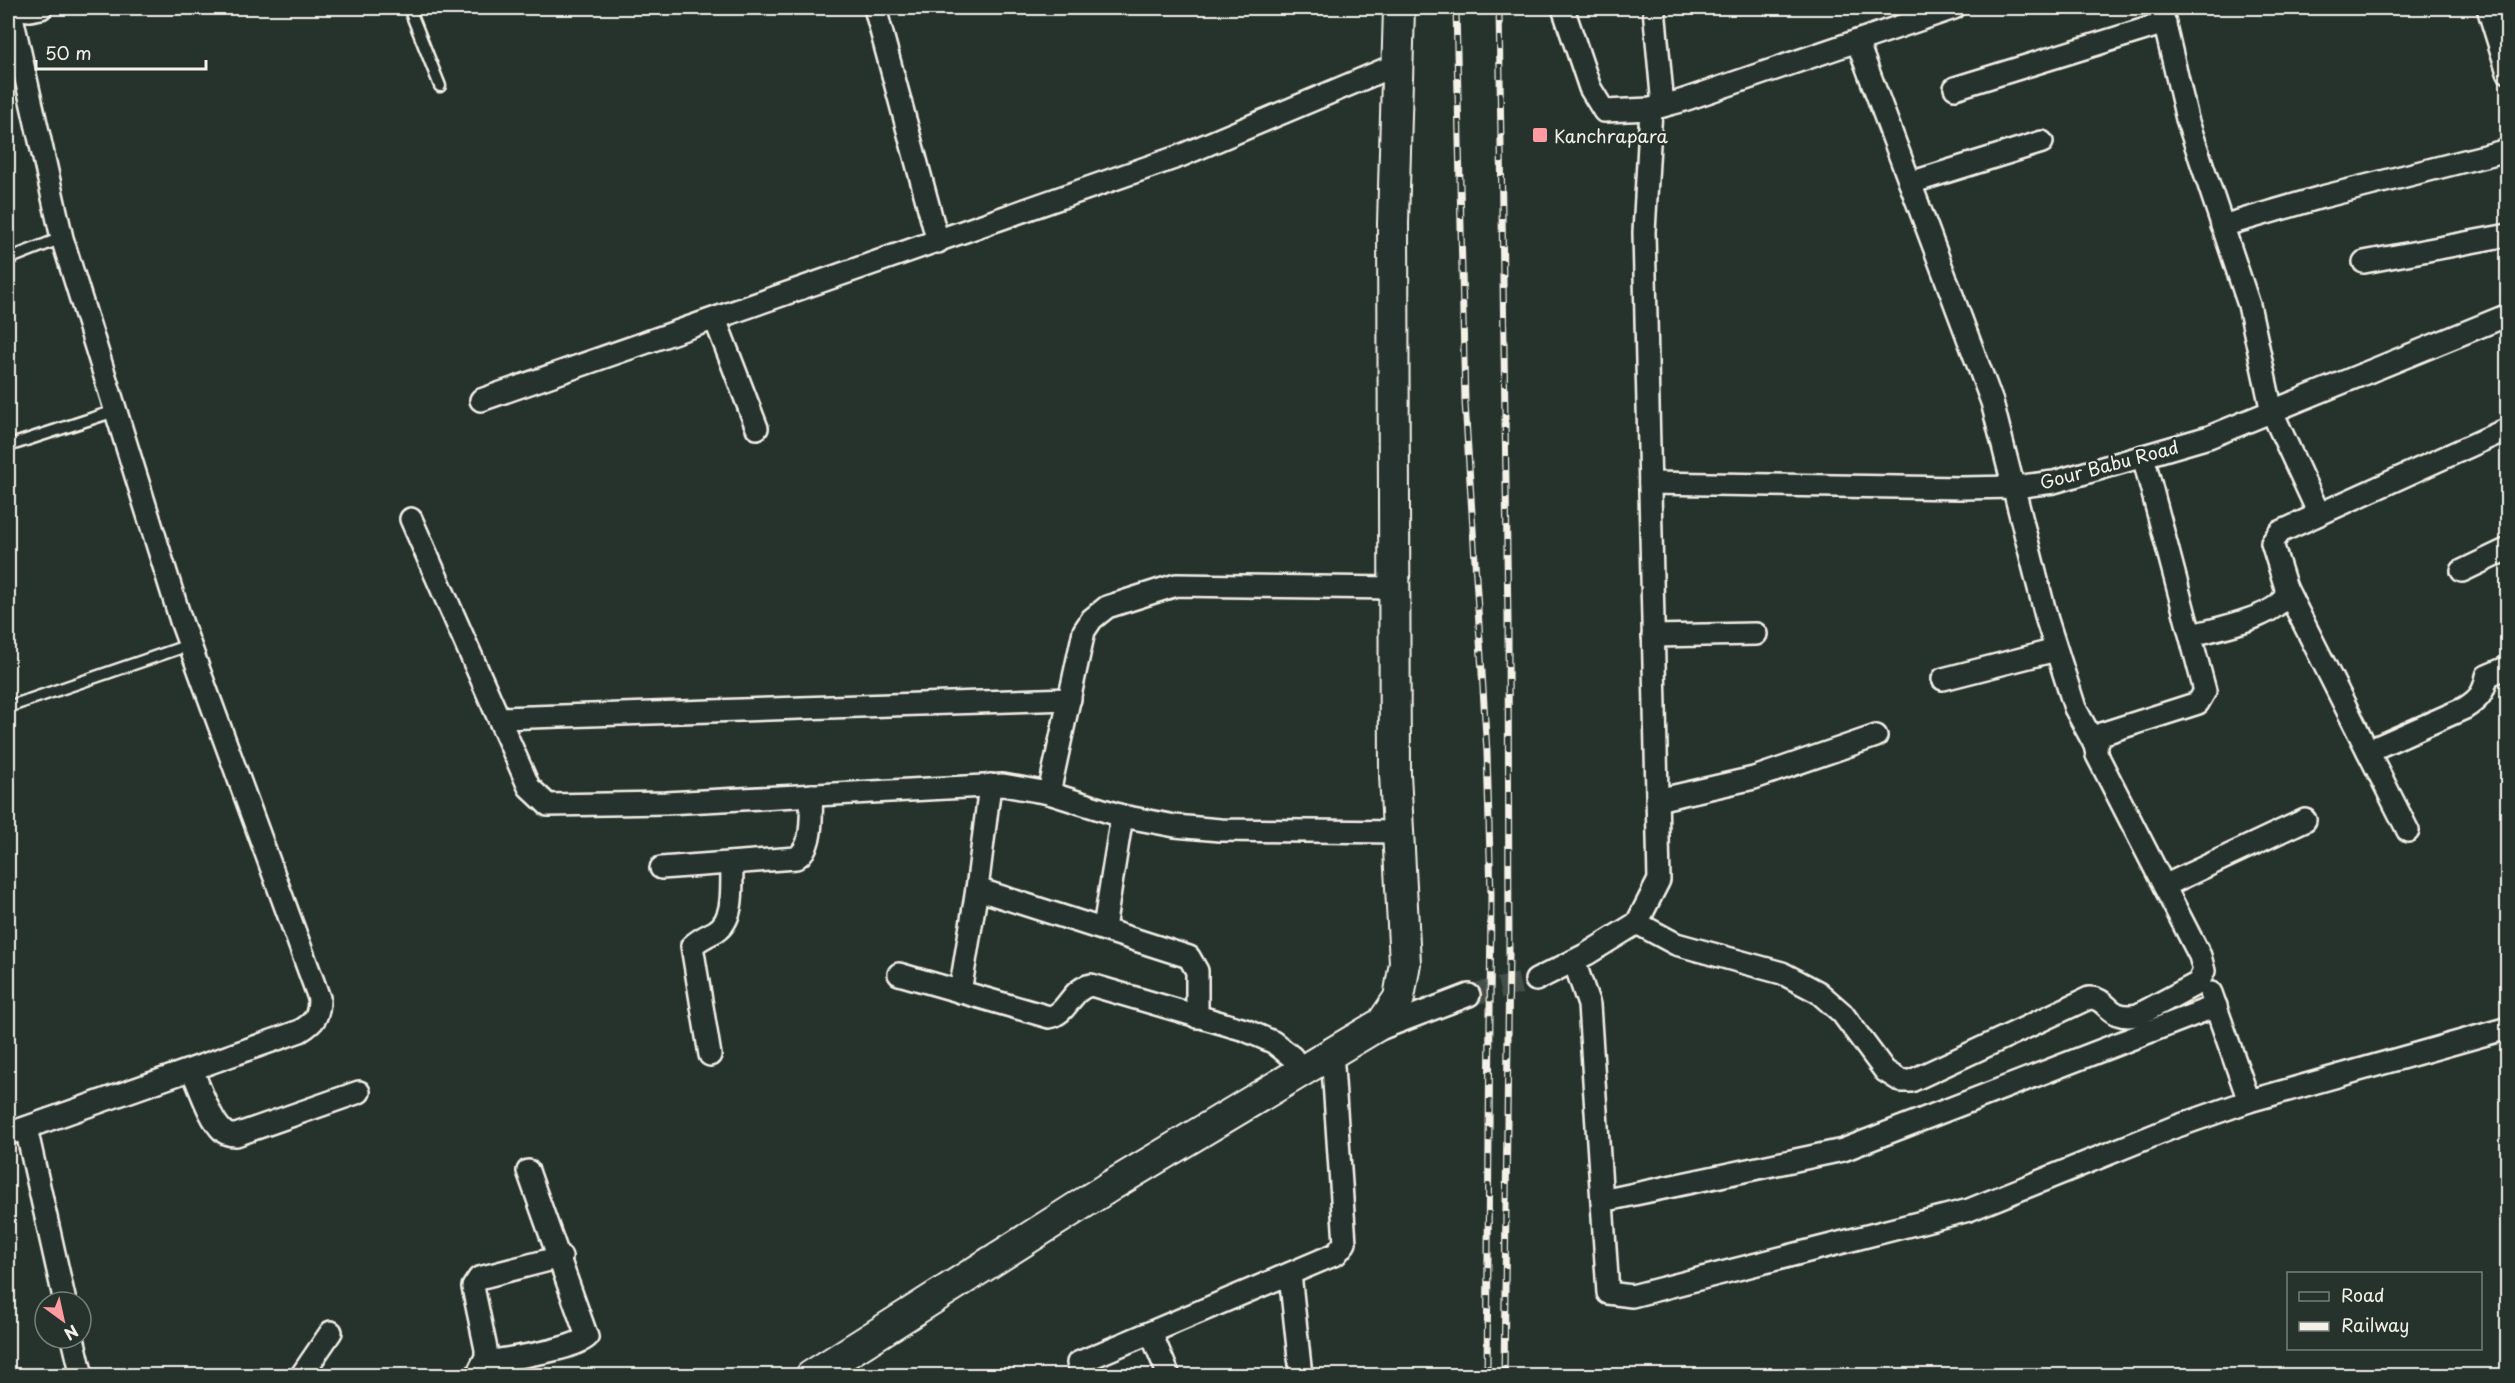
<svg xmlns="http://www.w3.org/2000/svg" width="2515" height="1383" font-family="'Playpen Sans',sans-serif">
  <rect width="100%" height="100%" fill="#26332d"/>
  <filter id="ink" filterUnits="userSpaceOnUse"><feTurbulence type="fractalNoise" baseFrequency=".0167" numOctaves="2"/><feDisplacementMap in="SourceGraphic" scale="12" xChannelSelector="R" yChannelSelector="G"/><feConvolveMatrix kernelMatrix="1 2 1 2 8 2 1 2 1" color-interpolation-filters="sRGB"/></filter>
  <g filter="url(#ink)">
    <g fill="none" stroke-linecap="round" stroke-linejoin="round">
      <path stroke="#455049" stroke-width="21" stroke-dasharray="21 10" stroke-linecap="butt" d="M1469,995L1536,980"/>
      <g stroke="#f4f1e8" stroke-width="15">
        <g id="lane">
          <path d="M409,8L440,86"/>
          <path d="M8,259L62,238"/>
          <path d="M8,446L115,411"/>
          <path d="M8,707L189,645"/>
        </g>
      </g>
      <g stroke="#f4f1e8" stroke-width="26">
        <g id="street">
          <path d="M10,8L30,10L41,8"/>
          <path d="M875,8L938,242"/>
          <path d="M1563,8L1590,88L1604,111L1651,109L1681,101L1954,8"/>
          <path d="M1654,8L1663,106"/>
          <path d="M2161,8L2187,119L2249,305L2272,412L2319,514"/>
          <path d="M2488,8L2508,72"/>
          <path d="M1857,41L1992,402L2047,620L2075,708L2095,745"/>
          <path d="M1955,88L2165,23"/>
          <path d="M1910,183L2042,142"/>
          <path d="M2222,226L2322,197L2508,150"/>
          <path d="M2364,262L2508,235"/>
          <path d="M715,319L757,428"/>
          <path d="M481,400L1180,156L1398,64"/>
          <path d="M1650,483L1962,488L2015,487L2054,482L2209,437L2508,315"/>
          <path d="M411,519L529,787L548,805L666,803L1003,785L1049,793L1122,816L1175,826L1220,830L1398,832"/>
          <path d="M2462,571L2508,549"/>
          <path d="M2286,588L2408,831"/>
          <path d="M2192,635C2214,629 2288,616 2286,588L2272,543L2280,532L2503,431"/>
          <path d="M1653,636L1756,634"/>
          <path d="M1943,679L2056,650"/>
          <path d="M499,718L1070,699"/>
          <path d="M2368,751L2465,708C2479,699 2484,693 2487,676L2508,667"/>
          <path d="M1049,793L1084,631L1092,619L1107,607L1176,585L1394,588"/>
          <path d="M1657,800L1754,778L1876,736"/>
          <path d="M661,868L796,858C815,846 810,815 812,795"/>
          <path d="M2164,886L2305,820"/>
          <path d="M977,889L1189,957L1197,971V1017"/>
          <path d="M1637,923L1676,944L1782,973L1818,992L1842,1013L1885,1071L1901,1081H1911L2089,998C2110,998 2106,1021 2138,1015L2198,983L2204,971L2200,956L2097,755L2095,745L2101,734L2198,703L2205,691L2143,456"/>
          <path d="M1104,928L1122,816"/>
          <path d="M1574,961L1589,1005L1608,1293L1632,1296L1969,1210L2172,1128L2249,1101L2508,1028"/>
          <path d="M899,974L1049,1017C1068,1014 1070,989 1091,985L1245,1030L1273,1042L1292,1057L1301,1071"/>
          <path d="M1536,980L1587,954L1637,923L1659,880L1644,232L1651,109"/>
          <path d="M960,992L977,889L990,785"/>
          <path d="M2211,993L2249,1101"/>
          <path d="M1377,1030L1469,995"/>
          <path d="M710,1055L692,946C699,939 707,936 716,931C736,918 731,884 732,863"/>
          <path d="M192,1070C199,1085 210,1120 223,1131C226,1135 232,1135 236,1135L359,1092"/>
          <path d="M26,1128L65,1302"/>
          <path d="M8,1134L300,1031C315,1022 319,1016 319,998L181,621L62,238L10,8"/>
          <path d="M1602,1201L1843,1150L2216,1006"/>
          <path d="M1290,1274L1301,1376"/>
          <path d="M1151,1333L1169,1376"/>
          <path d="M73,1338L82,1376"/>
          <path d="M484,1363C507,1358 571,1351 587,1337L528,1171"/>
          <path d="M1078,1363L1336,1254L1345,1243L1332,1052"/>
          <path d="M478,1373L486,1357V1349L473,1287L479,1278L561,1257"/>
          <path d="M301,1376L331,1332"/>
        </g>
      </g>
      <g stroke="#f4f1e8" stroke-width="34">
        <path id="secondary" d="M811,1376L1112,1185L1382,1023L1399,998L1405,963L1395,774L1393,223L1399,8"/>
      </g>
      <use href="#lane" stroke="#26332d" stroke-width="10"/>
      <use href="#street" stroke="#26332d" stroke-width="21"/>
      <use href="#secondary" stroke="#26332d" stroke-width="30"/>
      <g stroke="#f4f1e8" stroke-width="7">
        <g id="rail">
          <path d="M1456,8L1465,402L1487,752L1491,894L1487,1376"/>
          <path d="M1499,8L1508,619L1509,955L1504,1376"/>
        </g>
      </g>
      <use href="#rail" stroke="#26332d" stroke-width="4.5" stroke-dasharray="14" stroke-linecap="butt"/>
    </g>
  </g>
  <rect fill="#ff9aa2" stroke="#26332d" stroke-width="2" x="1532" y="127" width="16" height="16" rx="3"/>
  <g text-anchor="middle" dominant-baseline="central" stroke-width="5" stroke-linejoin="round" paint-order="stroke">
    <g font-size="18" fill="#f4f1e8" stroke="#26332d" text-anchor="start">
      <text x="1554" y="135">Kanchrapara</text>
    </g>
    <g font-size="18" fill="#f4f1e8" stroke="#26332d">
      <text transform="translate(2109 464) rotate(-15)">Gour Babu Road</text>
    </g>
  </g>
  <rect width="2515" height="1383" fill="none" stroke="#26332d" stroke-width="30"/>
  <rect x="15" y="15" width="2485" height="1353" fill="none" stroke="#f4f1e8" stroke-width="2" filter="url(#ink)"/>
  <rect x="2287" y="1272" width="195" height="78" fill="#26332d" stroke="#787f78" stroke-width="1.5"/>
  <rect x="2299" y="1292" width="30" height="9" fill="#26332d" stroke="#787f78" stroke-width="1.5"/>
  <text x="2341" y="1302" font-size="18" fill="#f4f1e8">Road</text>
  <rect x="2299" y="1322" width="30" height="9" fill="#f4f1e8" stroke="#787f78" stroke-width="1.5"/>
  <text x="2341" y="1332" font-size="18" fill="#f4f1e8">Railway</text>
  <g transform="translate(63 1320) rotate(147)"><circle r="28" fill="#26332d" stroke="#787f78" stroke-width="1.5"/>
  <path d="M0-4.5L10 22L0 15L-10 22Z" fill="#ff9aa2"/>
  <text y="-9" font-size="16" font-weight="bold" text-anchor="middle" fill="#f4f1e8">N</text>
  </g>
  <path d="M36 60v9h170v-9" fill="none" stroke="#f4f1e8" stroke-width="3"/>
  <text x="45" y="60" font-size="18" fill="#f4f1e8" stroke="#26332d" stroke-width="4.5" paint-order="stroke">50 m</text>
</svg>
